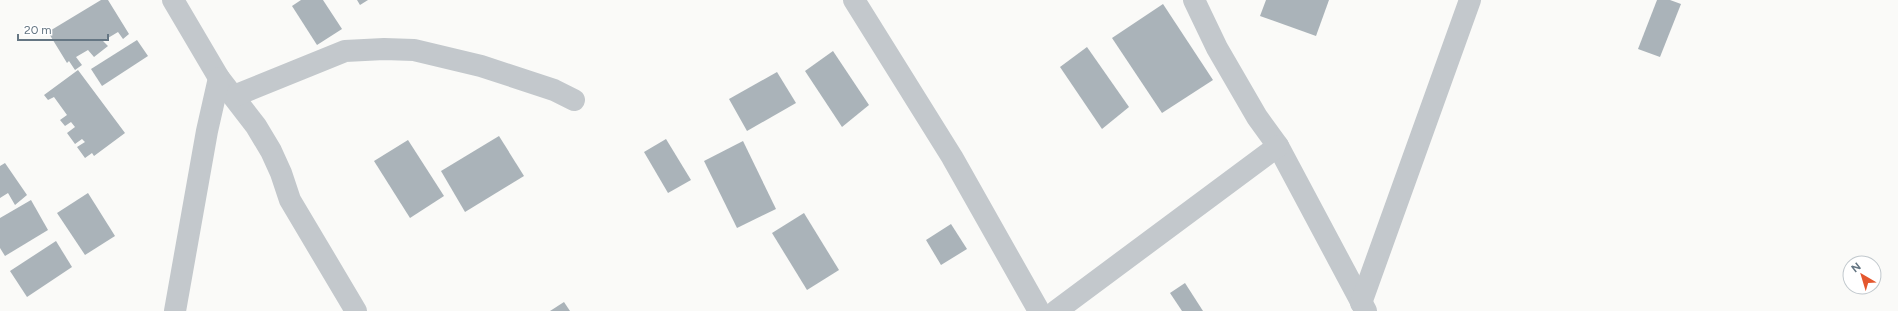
<svg xmlns="http://www.w3.org/2000/svg" width="1898" height="311" font-family="Figtree,sans-serif">
  <rect width="100%" height="100%" fill="#fafaf8"/>
  <g fill="#aab3b9">
    <path d="M101,0H108L129,34L123,39L118,32L103,41L108,46L94,57L88,50L76,57L82,65L75,70L69,61L67,63L48,32Z"/>
    <path d="M301,0H323L342,29L317,45L292,6Z"/>
    <path d="M357,0H368L360,5Z"/>
    <path d="M1266,0H1329L1316,36L1260,16Z"/>
    <path d="M1657,0H1670L1681,4L1660,57L1638,49Z"/>
    <path d="M1163,4L1213,80L1162,113L1112,38Z"/>
    <path d="M137,40L148,56L102,86L91,69Z"/>
    <path d="M1087,47L1129,107L1102,129L1060,67Z"/>
    <path d="M833,51L869,105L842,127L805,71Z"/>
    <path d="M78,70L125,133L94,156L92,153L85,158L77,147L85,142L82,139L75,144L67,133L75,127L71,122L65,126L60,120L67,115L54,97L48,100L44,95Z"/>
    <path d="M777,72L796,103L747,131L729,99Z"/>
    <path d="M499,136L524,176L465,212L441,171Z"/>
    <path d="M666,139L691,180L668,193L644,152Z"/>
    <path d="M408,140L444,196L410,218L374,161Z"/>
    <path d="M743,141L776,209L737,228L704,161Z"/>
    <path d="M5,163L27,195L15,205L8,193L0,198V166Z"/>
    <path d="M88,193L115,236L85,255L57,213Z"/>
    <path d="M31,200L48,230L5,256L0,248V218Z"/>
    <path d="M804,213L839,270L807,290L772,233Z"/>
    <path d="M951,224L967,249L941,265L926,240Z"/>
    <path d="M56,241L72,267L27,297L10,271Z"/>
    <path d="M1185,283L1203,311H1182L1170,293Z"/>
    <path d="M564,302L570,311H550Z"/>
  </g>
  <g fill="none" stroke-linecap="round" stroke-linejoin="round">
    <g stroke="#c3c8cc" stroke-width="22">
      <path d="M173,0L219,78L256,126L271,151L281,173L290,200L356,311"/>
      <path d="M854,0L952,157L1039,311"/>
      <path d="M1194,0L1217,48L1257,117L1278,146L1366,311"/>
      <path d="M234,96L345,51L384,49L414,50L481,66L554,90L574,100"/>
      <path d="M1361,303L1470,0"/>
      <path d="M175,311L207,131L219,78"/>
      <path d="M1056,311L1278,146"/>
    </g>
  </g>
  <g transform="translate(1862 275) rotate(322)"><circle r="19" fill="#ffffff" stroke="#c1c8cd"/>
  <path d="M0-3L7 15L0 10L-7 15Z" fill="#e4572e"/>
  <text y="-6" font-size="11" font-weight="bold" text-anchor="middle" fill="#657683">N</text>
  </g>
  <path d="M18 34v6h90v-6" fill="none" stroke="#657683" stroke-width="2"/>
  <text x="24" y="34" font-size="12" fill="#657683" stroke="#ffffff" stroke-width="3" paint-order="stroke">20 m</text>
</svg>
